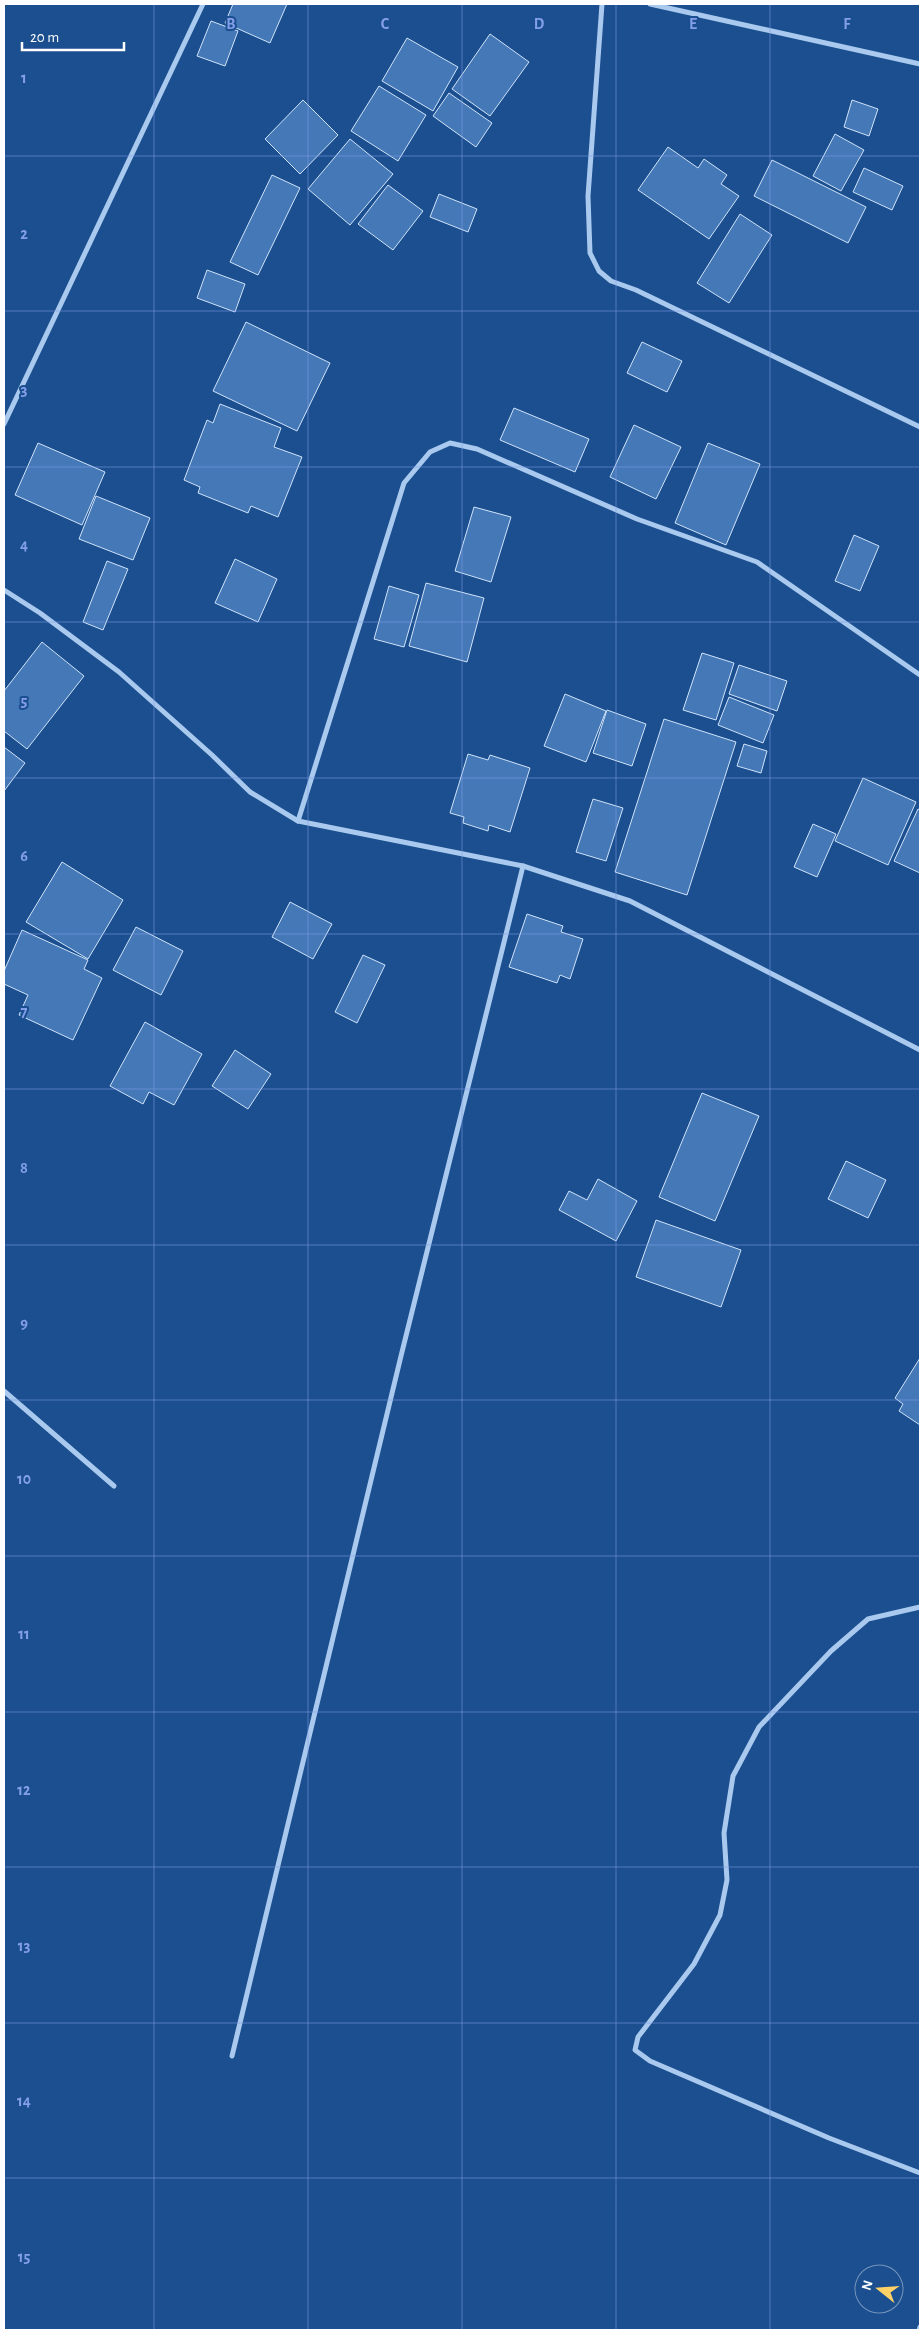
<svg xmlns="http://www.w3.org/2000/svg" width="924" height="2334" font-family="'Alegreya Sans',sans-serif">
  <rect width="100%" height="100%" fill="#1b4f8f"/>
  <g fill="#4478b7" stroke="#cfe3fa">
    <path d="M233,4H287L270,43L225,23Z"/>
    <path d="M211,21L238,31L225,66L197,56Z"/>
    <path d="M490,34L529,62L490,116L452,89Z"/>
    <path d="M407,38L458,67L433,111L382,81Z"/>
    <path d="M379,86L426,115L398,161L351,131Z"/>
    <path d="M449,93L492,123L476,147L433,116Z"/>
    <path d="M303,100L338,135L300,174L265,139Z"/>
    <path d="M852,100L878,109L869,136L844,127Z"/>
    <path d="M835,134L864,150L841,191L813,176Z"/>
    <path d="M350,139L393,174L350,225L308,189Z"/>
    <path d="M668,147L698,168L704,159L727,175L721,184L739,196L709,239L638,190Z"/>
    <path d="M772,160L866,207L848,243L754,196Z"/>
    <path d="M864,168L903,186L892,210L853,192Z"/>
    <path d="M272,175L300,188L258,275L230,262Z"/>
    <path d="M388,185L423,211L393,250L358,224Z"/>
    <path d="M439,194L477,209L468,232L430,217Z"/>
    <path d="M740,214L772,235L729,303L697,283Z"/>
    <path d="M207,270L245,284L235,312L197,298Z"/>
    <path d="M246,322L330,363L297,431L213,391Z"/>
    <path d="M642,342L682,361L667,392L627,373Z"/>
    <path d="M220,404L281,428L274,447L302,457L278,517L251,506L248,513L198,493L200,487L184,480L207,420L213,423Z"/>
    <path d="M514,408L589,439L575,472L500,440Z"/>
    <path d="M634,425L681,447L656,499L610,477Z"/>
    <path d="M38,443L105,472L82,525L15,495Z"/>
    <path d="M708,443L760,464L726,545L675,523Z"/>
    <path d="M96,496L150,518L133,560L79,539Z"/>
    <path d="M474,507L511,517L491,582L455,571Z"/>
    <path d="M854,535L879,546L860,591L835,581Z"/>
    <path d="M235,559L277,579L258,622L215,603Z"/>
    <path d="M107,561L128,569L103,630L83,622Z"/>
    <path d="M426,583L484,598L467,662L409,646Z"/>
    <path d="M389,586L419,595L404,647L374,639Z"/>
    <path d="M42,642L84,676L27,749L4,731V691Z"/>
    <path d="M702,653L734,663L716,720L683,710Z"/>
    <path d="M739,665L787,681L777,711L729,694Z"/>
    <path d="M565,694L606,711L586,762L544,746Z"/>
    <path d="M729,697L774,715L763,743L718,725Z"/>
    <path d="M607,710L646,724L632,766L593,753Z"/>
    <path d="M664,719L736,742L687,895L615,872Z"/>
    <path d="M744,744L767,751L761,773L737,766Z"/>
    <path d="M4,747L25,763L4,791Z"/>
    <path d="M468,754L488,760L490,755L530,768L510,832L489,825L488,831L463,823L464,817L450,813Z"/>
    <path d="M863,778L916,802L888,865L835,841Z"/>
    <path d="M593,799L623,808L606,861L576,852Z"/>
    <path d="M918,809L920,810V873L894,861Z"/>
    <path d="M813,824L836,834L817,877L794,867Z"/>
    <path d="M62,862L123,900L88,959L26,922Z"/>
    <path d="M290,902L332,924L313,959L272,937Z"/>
    <path d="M527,914L563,926L561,932L583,939L570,979L560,975L557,983L509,967Z"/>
    <path d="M136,927L183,951L161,995L113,970Z"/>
    <path d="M22,930L88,960L84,969L102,978L73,1040L19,1015L28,995L4,984V971Z"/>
    <path d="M363,955L385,965L357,1023L335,1012Z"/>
    <path d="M145,1022L202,1054L174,1105L149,1092L143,1104L110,1086Z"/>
    <path d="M235,1050L271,1074L248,1109L212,1086Z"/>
    <path d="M702,1093L759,1116L715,1221L659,1197Z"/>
    <path d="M846,1161L886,1180L868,1218L828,1199Z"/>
    <path d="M598,1179L637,1201L616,1241L559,1210L569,1191L587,1200Z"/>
    <path d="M656,1220L741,1250L721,1307L636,1277Z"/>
    <path d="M920,1358V1425L899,1411L903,1404L895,1398Z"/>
  </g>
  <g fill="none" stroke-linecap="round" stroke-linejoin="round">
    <g stroke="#a9c9ee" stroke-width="5">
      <path d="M602,4L588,196L590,253L599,271L611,281L636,290L920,427"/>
      <path d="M650,4L920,64"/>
      <path d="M4,424L203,4"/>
      <path d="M4,590L40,613L119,672L212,755L250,792L298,821L523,866L630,901L920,1050"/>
      <path d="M298,821L404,483L430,452L450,443L477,449L637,519L757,562L920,675"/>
      <path d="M4,1391L114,1486"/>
      <path d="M920,1607L868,1619L831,1651L759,1727L733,1776L724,1833L727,1880L720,1915L694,1964L638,2037L635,2050L650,2061L829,2138L920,2173"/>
      <path d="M232,2056L401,1356L523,866"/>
      <path d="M919,2330L920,2327"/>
    </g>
  </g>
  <path fill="none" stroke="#839eea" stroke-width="1" stroke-opacity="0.55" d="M154,4V2330M308,4V2330M462,4V2330M616,4V2330M770,4V2330M4,156H920M4,311H920M4,467H920M4,622H920M4,778H920M4,934H920M4,1089H920M4,1245H920M4,1400H920M4,1556H920M4,1712H920M4,1867H920M4,2023H920M4,2178H920"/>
  <g font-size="16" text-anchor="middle" font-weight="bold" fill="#839eea" stroke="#1b4f8f" stroke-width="4" stroke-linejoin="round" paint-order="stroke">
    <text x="231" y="29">B</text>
    <text x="385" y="29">C</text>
    <text x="539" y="29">D</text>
    <text x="693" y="29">E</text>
    <text x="847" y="29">F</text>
    <text x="24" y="83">1</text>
    <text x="24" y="239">2</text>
    <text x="24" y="395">3</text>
    <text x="24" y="550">4</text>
    <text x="24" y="706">5</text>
    <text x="24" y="861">6</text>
    <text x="24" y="1017">7</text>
    <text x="24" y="1173">8</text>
    <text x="24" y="1328">9</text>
    <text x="24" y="1484">10</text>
    <text x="24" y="1639">11</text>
    <text x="24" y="1795">12</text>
    <text x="24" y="1951">13</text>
    <text x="24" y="2106">14</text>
    <text x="24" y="2262">15</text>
  </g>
  <rect width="924" height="2334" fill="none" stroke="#ffffff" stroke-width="10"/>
  <g transform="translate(879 2289) rotate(287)"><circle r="24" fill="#1b4f8f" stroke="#7695bc"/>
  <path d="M0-4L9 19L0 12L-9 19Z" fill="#ffd166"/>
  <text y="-8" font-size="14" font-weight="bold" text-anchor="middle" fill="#ffffff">N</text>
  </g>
  <path d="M22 42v8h102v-8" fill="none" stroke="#ffffff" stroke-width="2.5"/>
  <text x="30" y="42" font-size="15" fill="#ffffff" stroke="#1b4f8f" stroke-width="4" paint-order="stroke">20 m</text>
</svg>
